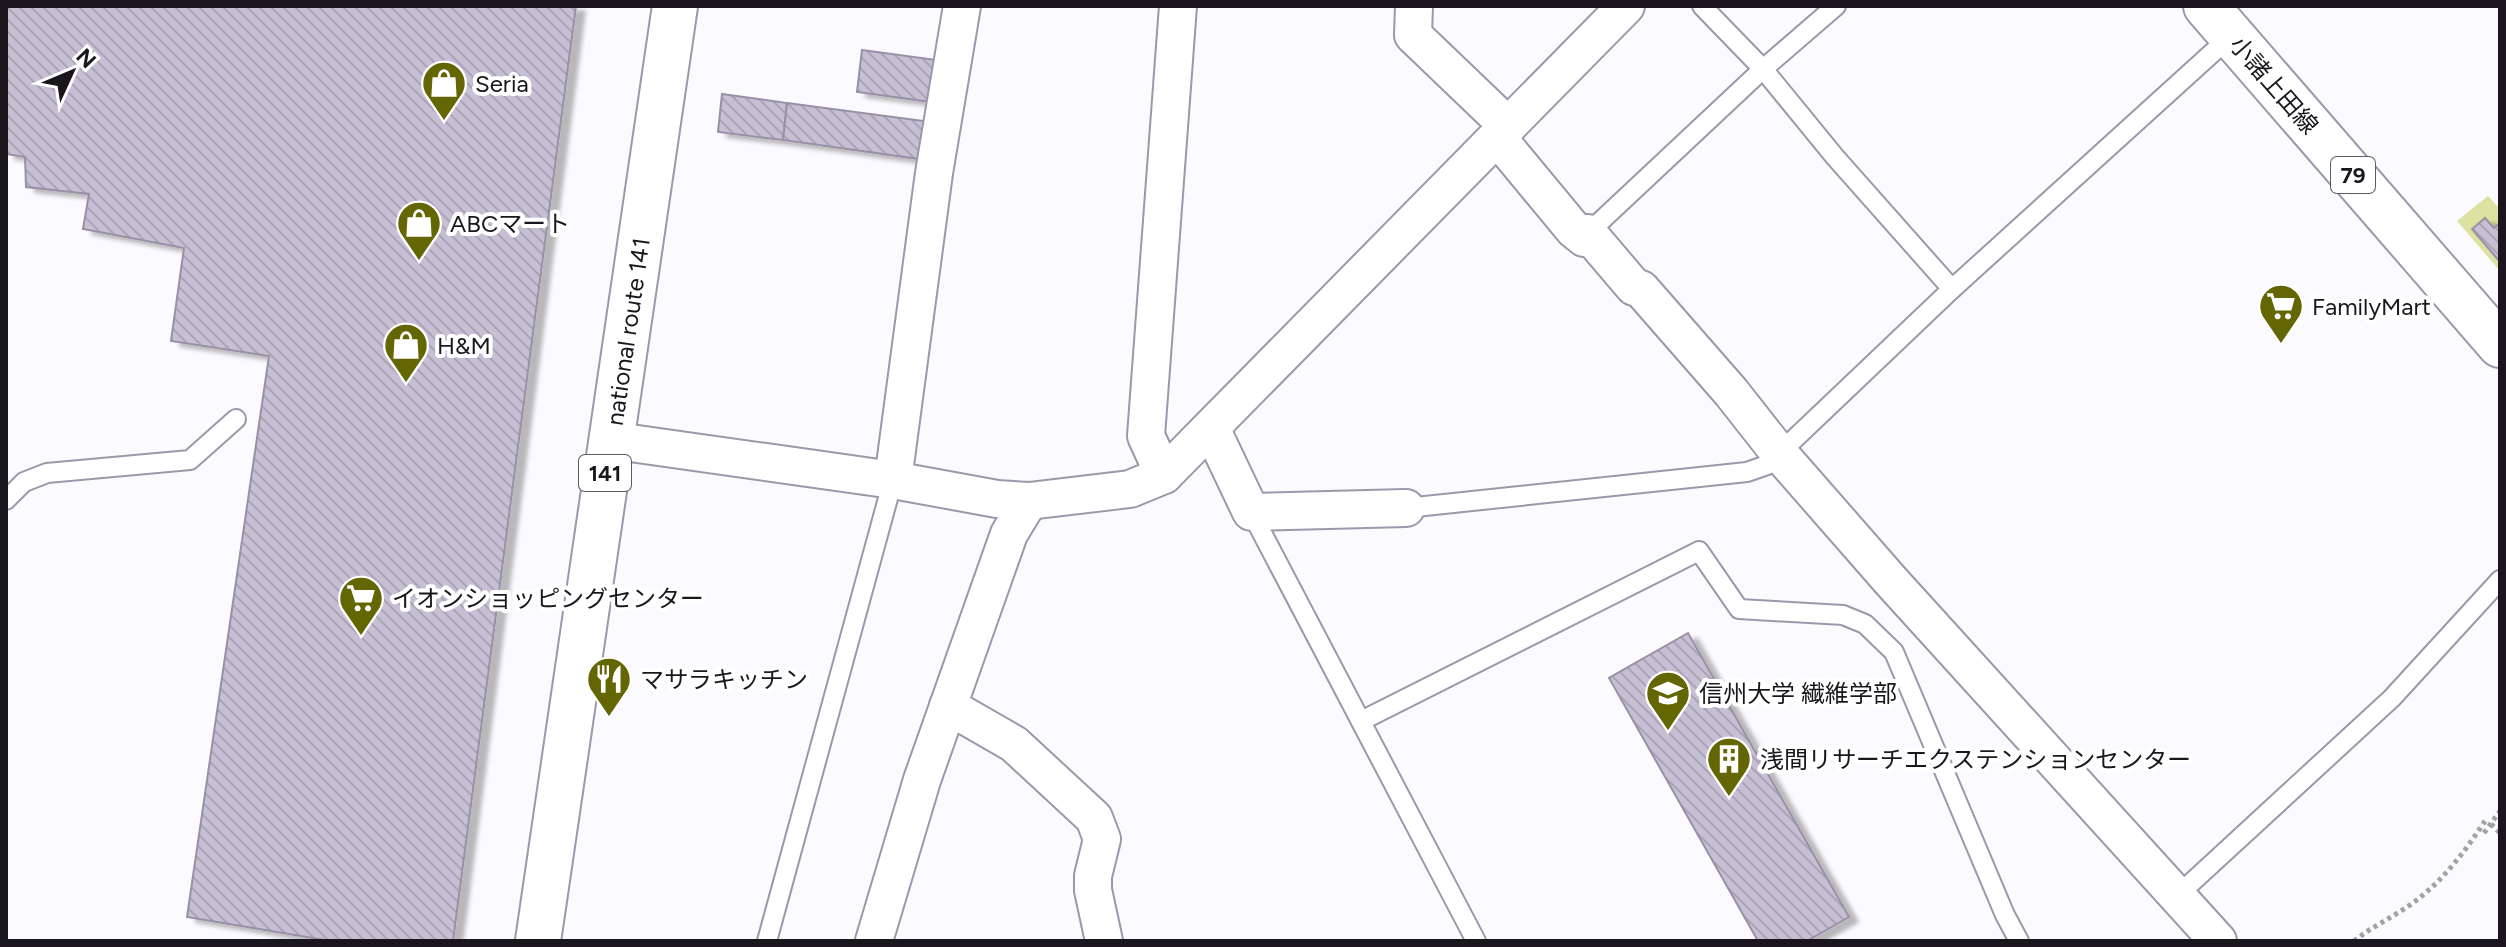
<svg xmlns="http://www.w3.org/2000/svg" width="2506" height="947" font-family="Figtree,'Noto Sans JP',sans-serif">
  <defs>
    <pattern id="building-back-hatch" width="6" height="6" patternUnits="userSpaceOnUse" patternTransform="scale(2)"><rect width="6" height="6" fill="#c7c0d5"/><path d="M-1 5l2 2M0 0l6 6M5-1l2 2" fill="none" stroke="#aaa4b6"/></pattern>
    <filter id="shadow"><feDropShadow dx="9" dy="5" stdDeviation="2" flood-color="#0004"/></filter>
  </defs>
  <rect width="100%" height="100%" fill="#fbfafe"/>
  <path fill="#dce29f" d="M2488,196L2500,209V271L2457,221Z"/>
  <g fill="url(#building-back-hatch)" stroke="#9891a5" stroke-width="2" filter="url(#shadow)">
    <path d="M6,6H576L453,941H331L187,917L269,356L171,341L184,248L83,229L89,194L26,187L25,157L6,154Z"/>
    <path d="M862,50L944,61L939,103L857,92Z"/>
    <path d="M722,94L787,103L783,140L718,132Z"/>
    <path d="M787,103L924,121L919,159L783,140Z"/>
    <path d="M2485,218L2494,228L2500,223V262L2472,229Z"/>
    <path d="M1688,633L1849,917L1807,941H1758L1609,678Z"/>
  </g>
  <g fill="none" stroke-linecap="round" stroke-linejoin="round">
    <g stroke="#9e97ab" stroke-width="22">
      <g id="lane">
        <path d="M1702,6L1763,69L1835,157L1952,289"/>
        <path d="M1588,233L1763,69L1836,6"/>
        <path d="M6,500L24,482L47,473L190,460L236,419"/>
        <path d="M1406,508L1747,472L1767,465L1952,289L2232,35"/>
        <path d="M1251,512L1476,941"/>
        <path d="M1361,721L1699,551L1739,609L1843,615L1865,624L1894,652L2005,915L2019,941"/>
        <path d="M2178,895L2392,698L2500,580"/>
        <path d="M767,941L893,480"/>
      </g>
    </g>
    <g stroke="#9e97ab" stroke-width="40">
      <g id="street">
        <path d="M1414,6L1413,35L1508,126"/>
        <path d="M1497,137L1574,230L1584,238L1588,233L1634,287L1641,289L1731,392L1779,453L1891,581L2218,941"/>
        <path d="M1211,428L1251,512L1406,508"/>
        <path d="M609,440L893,480L997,499L1029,501L1130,489L1164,475L1626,6"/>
        <path d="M1164,475L1146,436L1178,6"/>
        <path d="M893,480L934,173L962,6"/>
        <path d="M948,706L1014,744L1094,818L1102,839L1093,876V890L1104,941"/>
        <path d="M874,941L922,780L1009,534L1029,501"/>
      </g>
    </g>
    <g stroke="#9e97ab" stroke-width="48">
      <path id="primary" d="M2206,6L2500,345"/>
    </g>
    <g stroke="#9e97ab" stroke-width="48">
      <g id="highway">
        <path id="s1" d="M538,941L675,6"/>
      </g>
    </g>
    <g stroke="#a3a1a7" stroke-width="5" stroke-dasharray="4 4" stroke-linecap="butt">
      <path d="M2491,824L2500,833"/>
      <path d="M2484,833L2500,811"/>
      <path d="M2354,941C2374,925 2398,915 2418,899C2445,878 2466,850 2485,821"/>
    </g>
    <use href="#lane" stroke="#fff" stroke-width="18"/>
    <use href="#street" stroke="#fff" stroke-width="36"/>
    <use href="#primary" stroke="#fff" stroke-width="44"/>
    <use href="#highway" stroke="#fff" stroke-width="44"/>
  </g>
  <defs>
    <g id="shop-pin" transform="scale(2.3)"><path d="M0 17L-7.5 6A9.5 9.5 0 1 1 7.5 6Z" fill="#636602" stroke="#fff"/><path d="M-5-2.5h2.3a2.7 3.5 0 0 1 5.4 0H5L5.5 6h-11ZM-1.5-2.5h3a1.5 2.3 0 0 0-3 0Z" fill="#fff"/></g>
    <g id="supermarket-pin" transform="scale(2.3)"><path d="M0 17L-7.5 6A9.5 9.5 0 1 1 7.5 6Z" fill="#636602" stroke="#fff"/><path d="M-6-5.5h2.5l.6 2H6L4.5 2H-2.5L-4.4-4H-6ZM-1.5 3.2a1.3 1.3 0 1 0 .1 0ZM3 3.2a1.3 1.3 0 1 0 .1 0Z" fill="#fff"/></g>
    <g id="restaurant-pin" transform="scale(2.3)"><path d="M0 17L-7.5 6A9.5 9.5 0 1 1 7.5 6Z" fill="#636602" stroke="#fff"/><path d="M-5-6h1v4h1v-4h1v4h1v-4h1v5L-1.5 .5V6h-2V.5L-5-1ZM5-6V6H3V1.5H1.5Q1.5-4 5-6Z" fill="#fff"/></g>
    <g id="university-pin" transform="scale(2.3)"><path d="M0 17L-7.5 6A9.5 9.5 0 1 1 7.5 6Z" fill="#636602" stroke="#fff"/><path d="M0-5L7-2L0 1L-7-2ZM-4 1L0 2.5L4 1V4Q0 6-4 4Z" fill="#fff"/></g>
    <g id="building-pin" transform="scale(2.3)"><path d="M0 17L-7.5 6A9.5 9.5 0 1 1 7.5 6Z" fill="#636602" stroke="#fff"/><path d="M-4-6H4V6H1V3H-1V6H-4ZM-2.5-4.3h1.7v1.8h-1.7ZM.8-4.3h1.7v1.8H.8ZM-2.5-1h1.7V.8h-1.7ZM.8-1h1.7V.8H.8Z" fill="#fff"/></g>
  </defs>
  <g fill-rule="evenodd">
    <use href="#shop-pin" x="444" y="83"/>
    <use href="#shop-pin" x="419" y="223"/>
    <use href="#supermarket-pin" x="2281" y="306"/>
    <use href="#shop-pin" x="406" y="345"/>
    <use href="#supermarket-pin" x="361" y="598"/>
    <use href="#restaurant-pin" x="609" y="679"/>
    <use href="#university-pin" x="1668" y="693"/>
    <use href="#building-pin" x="1729" y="759"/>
  </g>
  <g text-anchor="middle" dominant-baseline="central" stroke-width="8" stroke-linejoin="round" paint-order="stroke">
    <g fill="#fff" stroke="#5e5c62" stroke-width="2">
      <rect x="2331" y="157" width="44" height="36" rx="6"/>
      <rect x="579" y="455" width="52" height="36" rx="6"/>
    </g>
    <g font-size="22" font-weight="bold" fill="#19161e">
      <text x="2353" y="175">79</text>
      <text x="605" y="473">141</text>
    </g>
    <g font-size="24" fill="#19161e" stroke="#fff" text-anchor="start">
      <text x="475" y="83">Seria</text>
      <text x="450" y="223">ABCマート</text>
      <text x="2312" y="306">FamilyMart</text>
      <text x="437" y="345">H&amp;M</text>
      <text x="392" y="598">イオンショッピングセンター</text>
      <text x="640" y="679">マサラキッチン</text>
      <text x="1699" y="693">信州大学 繊維学部</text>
      <text x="1760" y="759">浅間リサーチエクステンションセンター</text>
    </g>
    <g font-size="24" fill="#19161e" stroke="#fff">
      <text transform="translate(2274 85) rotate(49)">小諸上田線</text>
      <text stroke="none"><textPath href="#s1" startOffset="616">national route 141</textPath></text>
    </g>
  </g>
  <rect width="2506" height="947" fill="none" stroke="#19161e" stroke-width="16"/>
  <g transform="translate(72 72) rotate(46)" stroke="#ffffff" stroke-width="6" paint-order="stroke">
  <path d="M0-6L14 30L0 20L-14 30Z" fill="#19161e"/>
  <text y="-12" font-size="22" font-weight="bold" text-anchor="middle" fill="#19161e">N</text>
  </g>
</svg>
